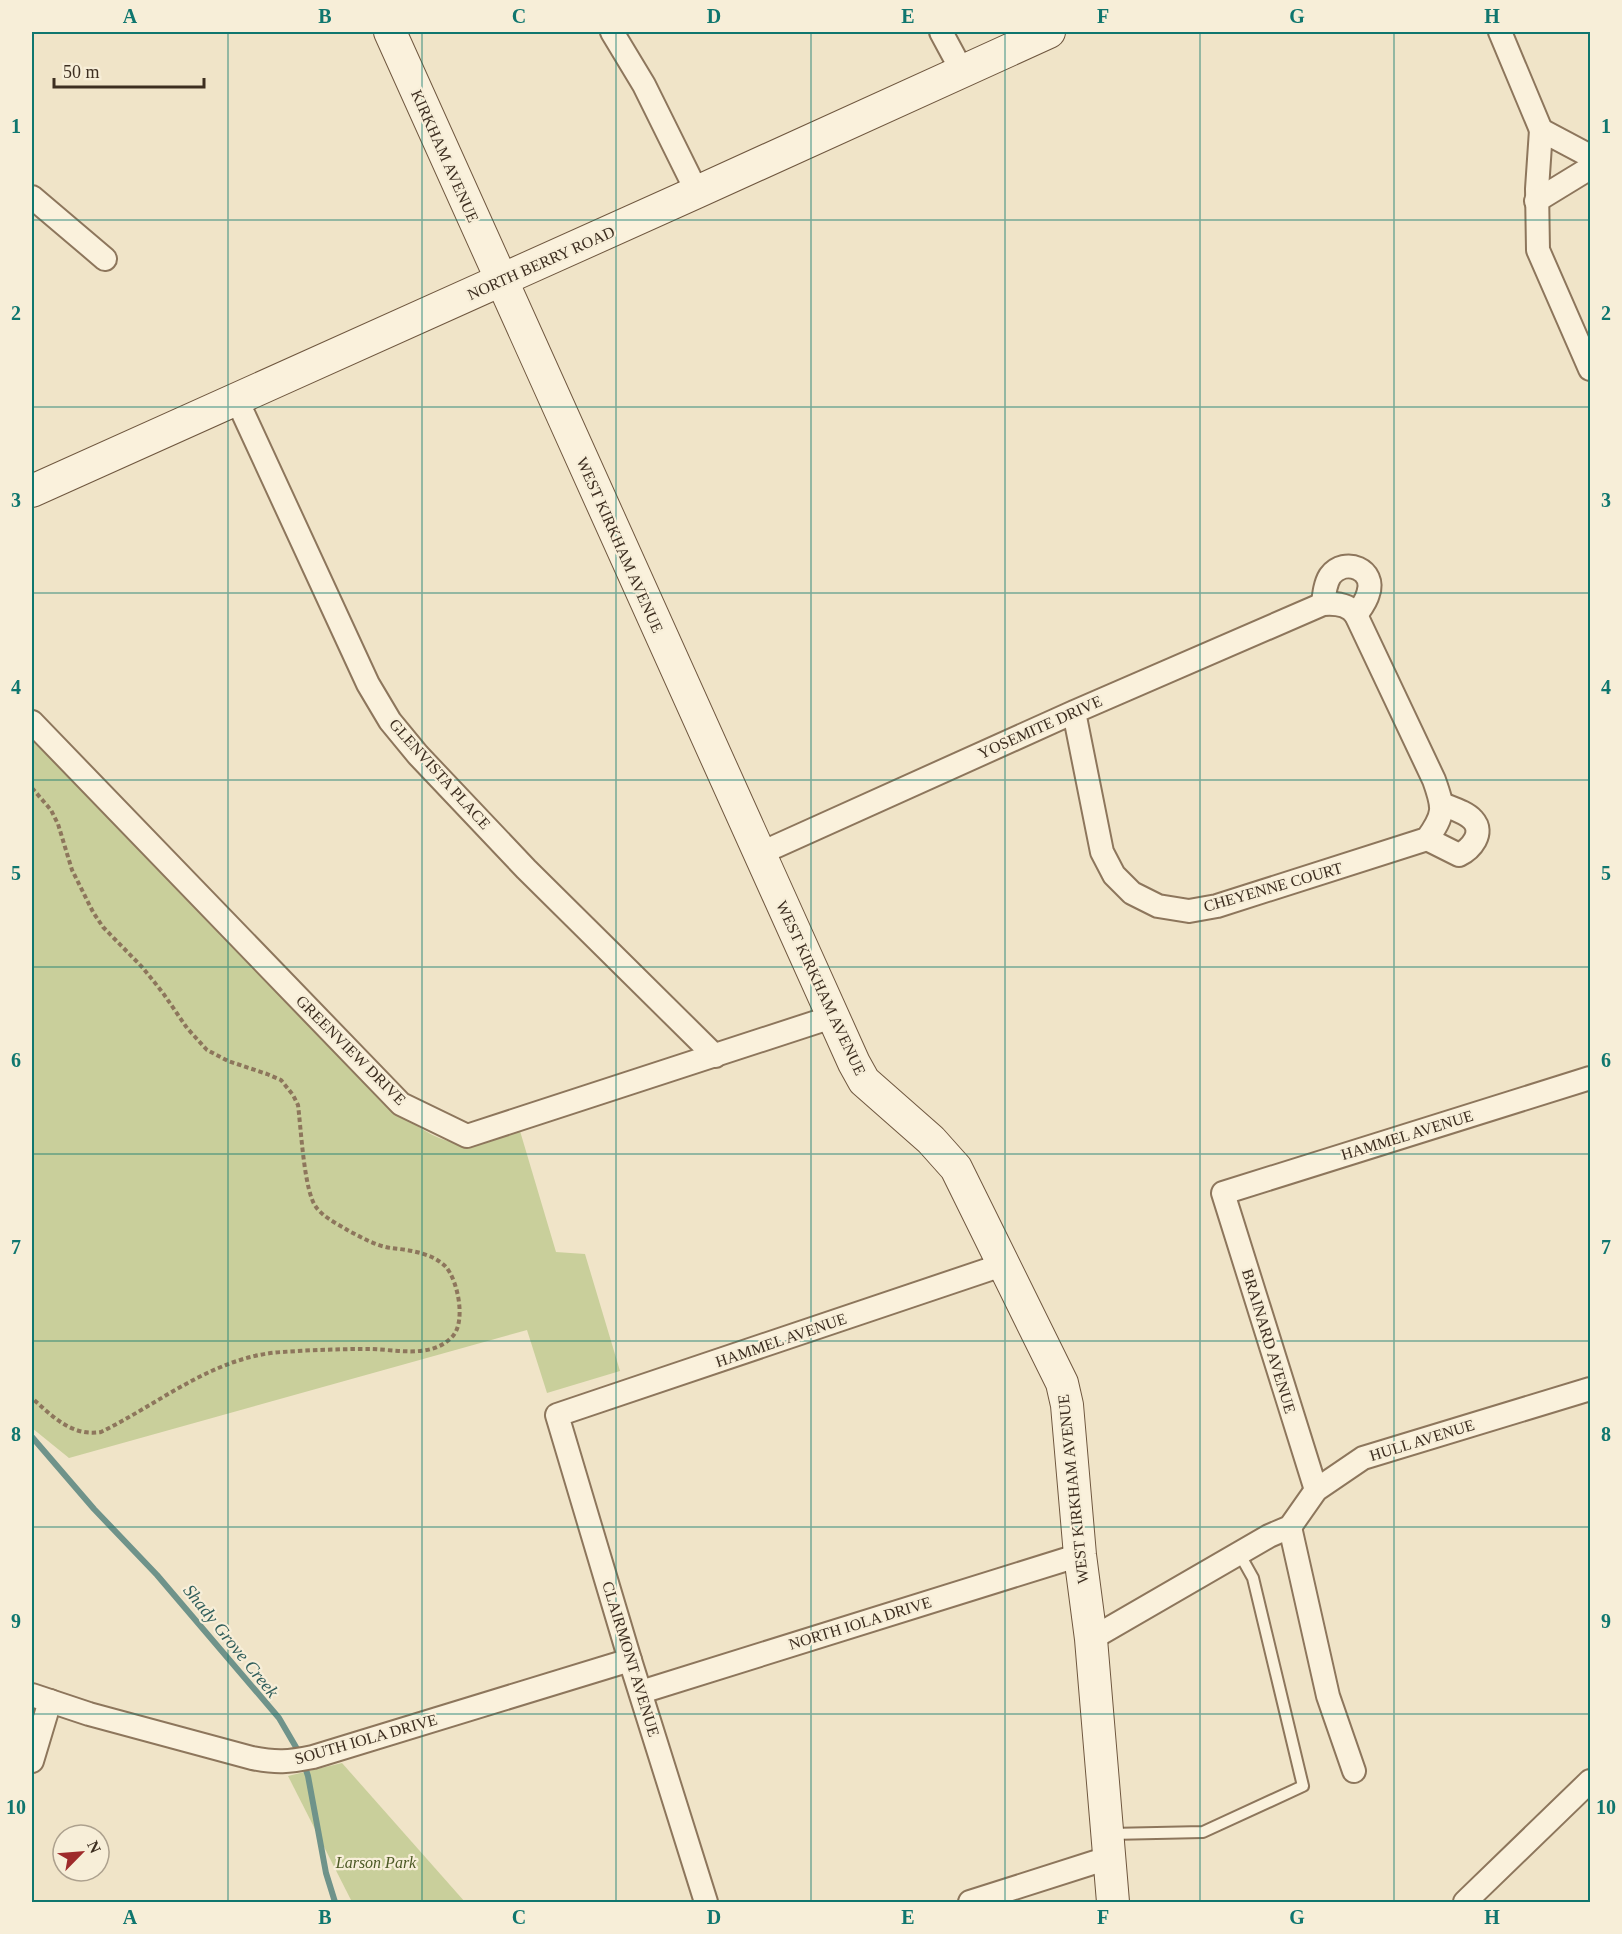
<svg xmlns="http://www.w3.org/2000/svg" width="1622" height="1934" font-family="'Times New Roman',serif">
  <rect width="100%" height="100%" fill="#f0e4c8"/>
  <g fill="#c9cf9b">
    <path d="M32,736L409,1120C455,1154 470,1143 520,1131L556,1252L585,1254L620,1371L547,1393L527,1330L69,1458L32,1428Z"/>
    <path d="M342,1763L465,1902H352L288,1776Z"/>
  </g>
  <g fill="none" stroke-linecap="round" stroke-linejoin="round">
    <g stroke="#6f938a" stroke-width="6">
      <path d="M32,1437L94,1509L157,1575L279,1718L300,1754"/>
      <path d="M304,1764L308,1776L326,1873L335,1902"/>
    </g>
    <g stroke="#8d765c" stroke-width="14">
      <path id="lane" d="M1110,1834L1203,1832L1303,1786L1253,1578L1239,1553"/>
    </g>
    <g stroke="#8d765c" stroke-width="26">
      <g id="street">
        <path d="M612,32L644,85L697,192"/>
        <path d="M941,32L962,71"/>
        <path d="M1500,32L1541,130"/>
        <path d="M1590,156L1541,130L1537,189L1538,250L1590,369"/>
        <path d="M32,197L105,259"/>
        <path d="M1536,201L1590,168"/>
        <path d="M236,398L368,684L390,721L418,755L526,869L715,1056"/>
        <path d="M1323,604C1324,595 1325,584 1330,576C1345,556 1377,570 1368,594C1366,602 1360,609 1356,615"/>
        <path d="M32,722L401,1104L467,1136L832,1017"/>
        <path d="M1427,839L1459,855C1471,849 1485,833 1473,820C1466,812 1451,808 1442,804"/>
        <path d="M759,854L1074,712L1323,604C1335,603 1349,604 1356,615L1434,780C1444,808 1445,814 1427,839L1217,906L1189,911L1158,906L1132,893L1114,875L1102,852L1074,712"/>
        <path d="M1316,1490L1223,1193L1590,1078"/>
        <path d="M1290,1527L1328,1696L1354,1771"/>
        <path d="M1091,1639L1269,1536L1290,1527L1316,1490L1363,1458L1590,1389"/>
        <path d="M641,1692L1080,1555"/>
        <path d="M32,1695L89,1714L252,1758C277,1763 288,1762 313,1757L630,1660"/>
        <path d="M32,1761L50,1701"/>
        <path d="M706,1902L630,1660L557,1415L1005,1264"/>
        <path d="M970,1902L1108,1858"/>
        <path d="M1465,1902L1590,1781"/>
      </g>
    </g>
    <g stroke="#6f573f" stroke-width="34">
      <g id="secondary">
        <path d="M390,32L854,1063L864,1081L931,1140L956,1168L1062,1383L1067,1405L1080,1555L1091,1639L1113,1902"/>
        <path d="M32,491L697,192L1049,32"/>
      </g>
    </g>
    <path stroke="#8d765c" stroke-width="4" stroke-dasharray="4.5 3" stroke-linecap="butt" d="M32,788L51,810L58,824L72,870L93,912L103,927L143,968L163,993L187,1028L207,1050L228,1061L267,1074L281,1080L293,1095L298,1105C301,1128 304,1191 316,1207C324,1218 338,1224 349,1231C363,1238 376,1246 391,1248C409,1250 433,1253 446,1267C458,1281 467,1324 451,1338C429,1359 395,1349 368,1349C339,1349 310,1350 282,1352C214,1356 159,1404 101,1432C72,1437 52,1416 32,1398"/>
    <use href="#lane" stroke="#faf1dc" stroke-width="10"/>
    <use href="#street" stroke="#faf1dc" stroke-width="22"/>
    <use href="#secondary" stroke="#faf1dc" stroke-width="32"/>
  </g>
  <path fill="none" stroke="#0f766e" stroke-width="1.5" stroke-opacity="0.55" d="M228,32V1902M422,32V1902M616,32V1902M811,32V1902M1005,32V1902M1200,32V1902M1394,32V1902M32,220H1590M32,407H1590M32,593H1590M32,780H1590M32,967H1590M32,1154H1590M32,1341H1590M32,1527H1590M32,1714H1590"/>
  <g text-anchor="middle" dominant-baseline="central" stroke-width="4.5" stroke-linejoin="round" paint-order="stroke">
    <g font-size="16" fill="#3d2e20" stroke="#f7eed8">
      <text transform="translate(445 156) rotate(66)">KIRKHAM AVENUE</text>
      <text transform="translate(541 263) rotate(-24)">NORTH BERRY ROAD</text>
      <text transform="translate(620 545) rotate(66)">WEST KIRKHAM AVENUE</text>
      <text transform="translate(1040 727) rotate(-24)">YOSEMITE DRIVE</text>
      <text transform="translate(440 774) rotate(48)">GLENVISTA PLACE</text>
      <text transform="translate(1273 887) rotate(-16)">CHEYENNE COURT</text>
      <text transform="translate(821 988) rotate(65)">WEST KIRKHAM AVENUE</text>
      <text transform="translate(351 1050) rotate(45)">GREENVIEW DRIVE</text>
      <text transform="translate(1407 1135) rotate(-17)">HAMMEL AVENUE</text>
      <text transform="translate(781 1340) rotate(-19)">HAMMEL AVENUE</text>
      <text transform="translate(1269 1341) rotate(73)">BRAINARD AVENUE</text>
      <text transform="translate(1422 1440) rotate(-17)">HULL AVENUE</text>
      <text transform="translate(1073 1489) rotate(-96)">WEST KIRKHAM AVENUE</text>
      <text transform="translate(860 1623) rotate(-17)">NORTH IOLA DRIVE</text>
      <text transform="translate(631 1659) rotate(73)">CLAIRMONT AVENUE</text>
      <text transform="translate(366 1739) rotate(-16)">SOUTH IOLA DRIVE</text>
    </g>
    <g font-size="16" font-style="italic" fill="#4d5a26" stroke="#f7eed8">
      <text x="376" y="1862">Larson Park</text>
    </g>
    <g font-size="18" font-style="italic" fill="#2f5d5a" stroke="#f7eed8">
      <text transform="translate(231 1641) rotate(51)">Shady Grove Creek</text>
    </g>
  </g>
  <rect width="1622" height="1934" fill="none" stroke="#f7eed8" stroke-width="66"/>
  <g transform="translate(81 1853) rotate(65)"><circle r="28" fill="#f7eed8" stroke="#ada18e" stroke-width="1.5"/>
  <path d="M0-4.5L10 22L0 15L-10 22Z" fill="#9e2a2b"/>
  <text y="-9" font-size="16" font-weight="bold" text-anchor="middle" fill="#3d2e20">N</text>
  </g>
  <path d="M54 78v9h150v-9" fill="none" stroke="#3d2e20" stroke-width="3"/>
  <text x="63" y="78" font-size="18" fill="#3d2e20" stroke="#f7eed8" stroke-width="4.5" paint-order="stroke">50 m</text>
  <rect x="33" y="33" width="1556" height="1868" fill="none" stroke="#0f766e" stroke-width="2"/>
  <g font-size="20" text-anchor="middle" font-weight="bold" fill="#0f766e">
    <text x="130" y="23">A</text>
    <text x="325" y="23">B</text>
    <text x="519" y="23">C</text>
    <text x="714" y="23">D</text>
    <text x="908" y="23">E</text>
    <text x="1103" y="23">F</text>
    <text x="1297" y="23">G</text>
    <text x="1492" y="23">H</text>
    <text x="16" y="133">1</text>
    <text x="1606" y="133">1</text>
    <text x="16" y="320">2</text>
    <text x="1606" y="320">2</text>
    <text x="16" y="507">3</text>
    <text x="1606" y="507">3</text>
    <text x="16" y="694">4</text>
    <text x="1606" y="694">4</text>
    <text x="16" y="880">5</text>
    <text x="1606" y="880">5</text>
    <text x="16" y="1067">6</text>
    <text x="1606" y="1067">6</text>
    <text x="16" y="1254">7</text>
    <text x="1606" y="1254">7</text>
    <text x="16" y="1441">8</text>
    <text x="1606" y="1441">8</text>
    <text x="16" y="1628">9</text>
    <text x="1606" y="1628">9</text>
    <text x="16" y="1814">10</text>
    <text x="1606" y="1814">10</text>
    <text x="130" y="1924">A</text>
    <text x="325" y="1924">B</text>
    <text x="519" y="1924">C</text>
    <text x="714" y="1924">D</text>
    <text x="908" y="1924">E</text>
    <text x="1103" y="1924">F</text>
    <text x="1297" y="1924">G</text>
    <text x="1492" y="1924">H</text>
  </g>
</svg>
